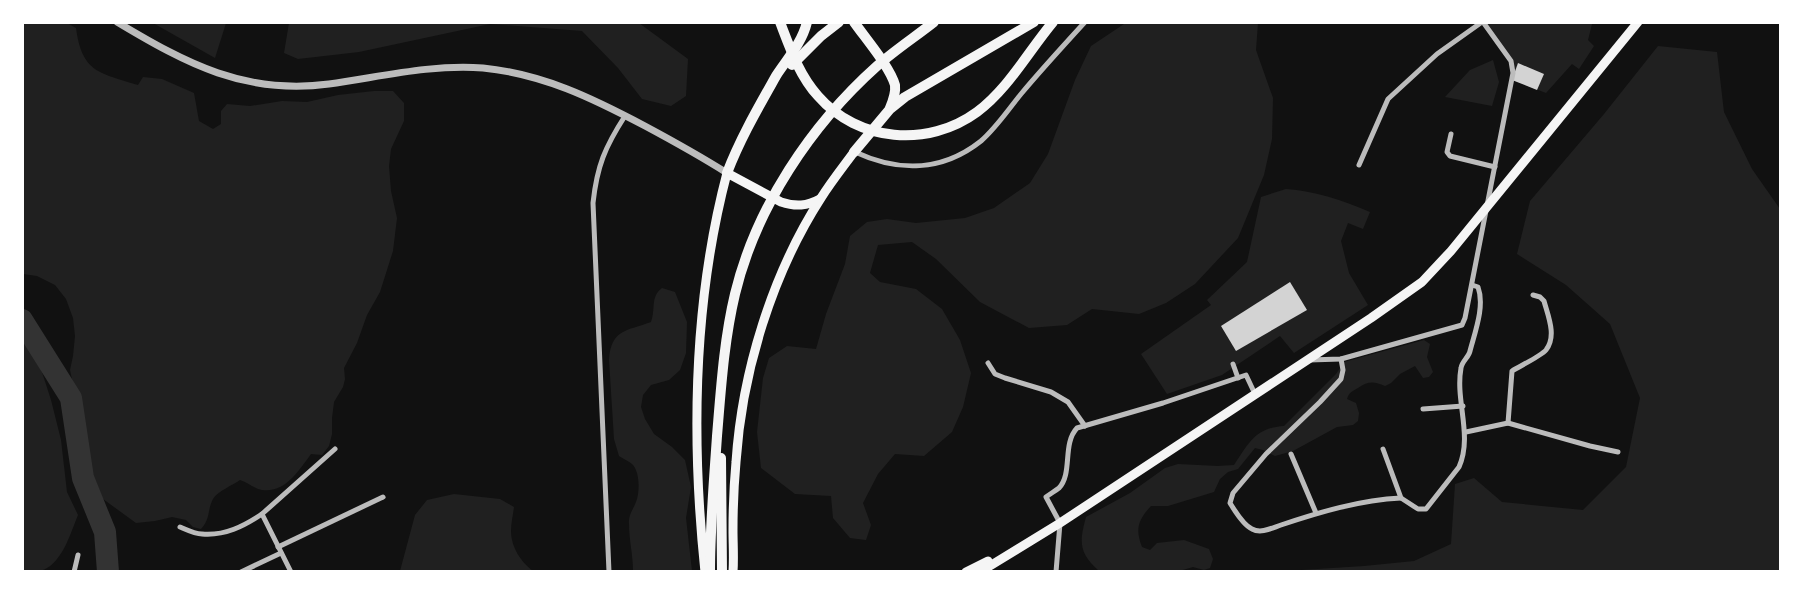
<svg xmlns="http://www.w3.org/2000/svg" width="1803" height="594" font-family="Helvetica,sans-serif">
  <rect width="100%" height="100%" fill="#111"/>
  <g fill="#202020">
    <path d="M1127,22L1258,23L1256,50L1273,98L1272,139L1264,175L1238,238L1195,284L1166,303L1139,314L1092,309L1067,325L1029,328L980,302L936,259L912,242L878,245L870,273L880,282L916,289L942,309L960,340L971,373L963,407L952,432L924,456L895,454L878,474L863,503L871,525L866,540L850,538L833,518L831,496L795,494L761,468L757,432L763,378L769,358L787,346L816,349L826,314L845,264L850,236L867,222L887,219L916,223L965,218L994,208L1030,183L1048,154L1075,80L1091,46Z"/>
    <path d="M22,23H67L76,28C82,73 100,73 138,85L143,77L162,79L194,93L199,121L213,129L221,124V111L227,104L250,106L282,101L307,102L338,95L374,91H393L404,103V121L391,149L389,166L391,191L397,218L393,251L380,292L367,315L357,343L344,368L345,379L343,387L334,402L332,418V434L329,446L322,455L311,454C299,470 286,493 262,490C255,489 247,482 240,480C233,485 218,491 213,499C207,510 211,518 201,529L193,527L186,520L172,517L155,521L136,523L103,499L96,482L84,464L80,429V397L73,384L70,370L73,356L75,336L73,318L66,299L55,285L37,276L23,274Z"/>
    <path d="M153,23H226L215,58Z"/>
    <path d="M289,23H639L688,59L686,96L671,106L642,99L618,68L582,31L490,24L359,52L298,59L284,53Z"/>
    <path d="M1484,23H1590L1592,24L1588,40L1594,46L1579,69L1572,64L1546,93L1512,80L1513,62Z"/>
    <path d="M1658,46L1717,52L1724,112L1752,169L1780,209V571H1286L1364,566L1414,561L1451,544L1455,484L1474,478L1502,502L1583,510L1626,467L1640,398L1610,324L1566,285L1517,254L1530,201L1604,114Z"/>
    <path d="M1493,60L1499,82L1492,106L1445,97L1470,70Z"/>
    <path d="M1286,189C1314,191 1343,200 1370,212L1363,229L1348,223L1341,241L1349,273L1368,305L1294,353L1280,336L1222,375L1167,394L1141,354L1211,305L1207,300L1247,262L1261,197Z"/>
    <path d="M662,288L675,292L687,322L686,353L680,370L669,380L651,385L643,395L641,407L645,419L654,434L672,447L685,460L691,487L686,518L692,571H633C633,555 629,540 629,524C628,515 633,510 636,502C640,493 640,471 632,464C629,461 623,459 619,456L614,439L609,360C611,329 627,331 651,322C656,309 650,297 662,288Z"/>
    <path d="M23,331L41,369L51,400L61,440L67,492L78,515C70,534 62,566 38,572C34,573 27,572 23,571Z"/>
    <path d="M1424,340L1430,344L1427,357L1433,372L1429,377L1423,378L1415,366L1400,374L1391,383L1385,386C1374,381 1368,381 1358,388C1353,391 1349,392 1347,399L1356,403L1359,413L1358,421L1353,425L1337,427L1293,451L1275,456L1263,450L1255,448L1238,469L1228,472L1220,479L1214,492L1168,506H1151C1138,520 1135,529 1142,547L1150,550L1157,543L1184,540L1209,549L1213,559L1210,568L1204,570L1193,567L1176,572L1099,571C1079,553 1079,543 1086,517L1130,493L1165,468L1178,464L1218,466L1234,465C1249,443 1255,428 1284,426L1336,374L1344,362Z"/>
    <path d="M454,494L500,499L514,507C513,515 511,523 511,531C511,547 521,562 533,571H400L415,515L427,500Z"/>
  </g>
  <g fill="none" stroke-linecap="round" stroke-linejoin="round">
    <path stroke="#333" stroke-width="22" d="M22,320L71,398L83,478L105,532L108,572"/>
  </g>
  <g fill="#d3d3d3">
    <path d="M1518,63L1544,74L1537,90L1512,80Z"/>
    <path d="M1290,282L1307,310L1236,351L1221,326Z"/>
  </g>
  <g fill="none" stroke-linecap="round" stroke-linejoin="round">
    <g stroke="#bcbcbc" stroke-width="5">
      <path d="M1451,134L1447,152L1450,156L1495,167"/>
      <path d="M855,152C898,172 942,172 981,141C996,128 1008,110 1021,94C1041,70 1063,46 1085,22"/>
      <path d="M1359,165L1388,99L1437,54L1482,22"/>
      <path d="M1341,359L1343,370L1341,379L1320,402L1266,454L1233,493L1230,503C1235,511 1243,525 1252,529C1261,534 1272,528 1281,525C1320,512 1360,500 1401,498L1383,449"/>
      <path d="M1309,360L1341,359L1462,325L1465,318L1513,73L1511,61L1483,22"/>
      <path d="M988,363L995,374L1005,378L1051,392L1068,402L1085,426"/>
      <path d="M1233,364L1238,378"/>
      <path d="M1423,409L1463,406"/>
      <path d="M1508,423L1512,371C1520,366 1541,356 1546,350C1557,336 1548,316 1544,301L1540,297L1533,295"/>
      <path d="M1466,432L1508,423L1590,446L1618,452"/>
      <path d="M1291,454L1316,513"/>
      <path d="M1401,498L1418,509H1426L1459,467C1473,435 1455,401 1461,368C1462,361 1469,357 1470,351C1475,332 1485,306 1478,287L1472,285"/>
      <path d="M262,514L291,572"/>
      <path d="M180,527C187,530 195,534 202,534C225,536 244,526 262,514L335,449"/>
      <path d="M278,547L383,497"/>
      <path d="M74,572L78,555"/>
      <path d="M241,572L281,553"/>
      <path d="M609,572L593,203C597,166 605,147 625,116"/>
      <path d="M1056,572L1060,523L1046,497C1050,494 1055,491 1059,488C1073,473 1062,444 1077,428L1163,403L1246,375L1255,394"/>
    </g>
    <path stroke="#bcbcbc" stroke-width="7" d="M117,22C187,64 245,95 329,84C380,77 431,64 483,68C543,74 592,98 645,126C673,141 700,156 727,173"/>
    <g stroke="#f5f5f5" stroke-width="9">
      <path d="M705,572C691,439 693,302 727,173L781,202C796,207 807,206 820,199"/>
      <path d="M733,572C734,558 733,544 733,530C733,507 734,484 736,462C742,372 772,274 821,198C831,182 843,167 854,152"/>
      <path d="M966,572L988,561"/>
      <path d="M980,572L1060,523L1371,318L1422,282L1451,251L1638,22"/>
    </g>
    <g stroke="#f5f5f5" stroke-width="10">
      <path d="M780,22C790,48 799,75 818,96C858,142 928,148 977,112C1008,89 1028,52 1053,22"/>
      <path d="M854,22C866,39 890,67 895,85C896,93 893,101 890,108"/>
      <path d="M792,65L821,36L839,22"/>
      <path d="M854,152L890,109L905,97L1034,22"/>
      <path d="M727,173C740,139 758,108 776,76C787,59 802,43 807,22"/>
      <path d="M721,458L722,572"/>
      <path d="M710,572C710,526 714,481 717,436C721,388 724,340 735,294C756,207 811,125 877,66C895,50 915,37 934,22"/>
    </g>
  </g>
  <rect width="1803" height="594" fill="none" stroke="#ffffff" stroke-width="48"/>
</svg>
